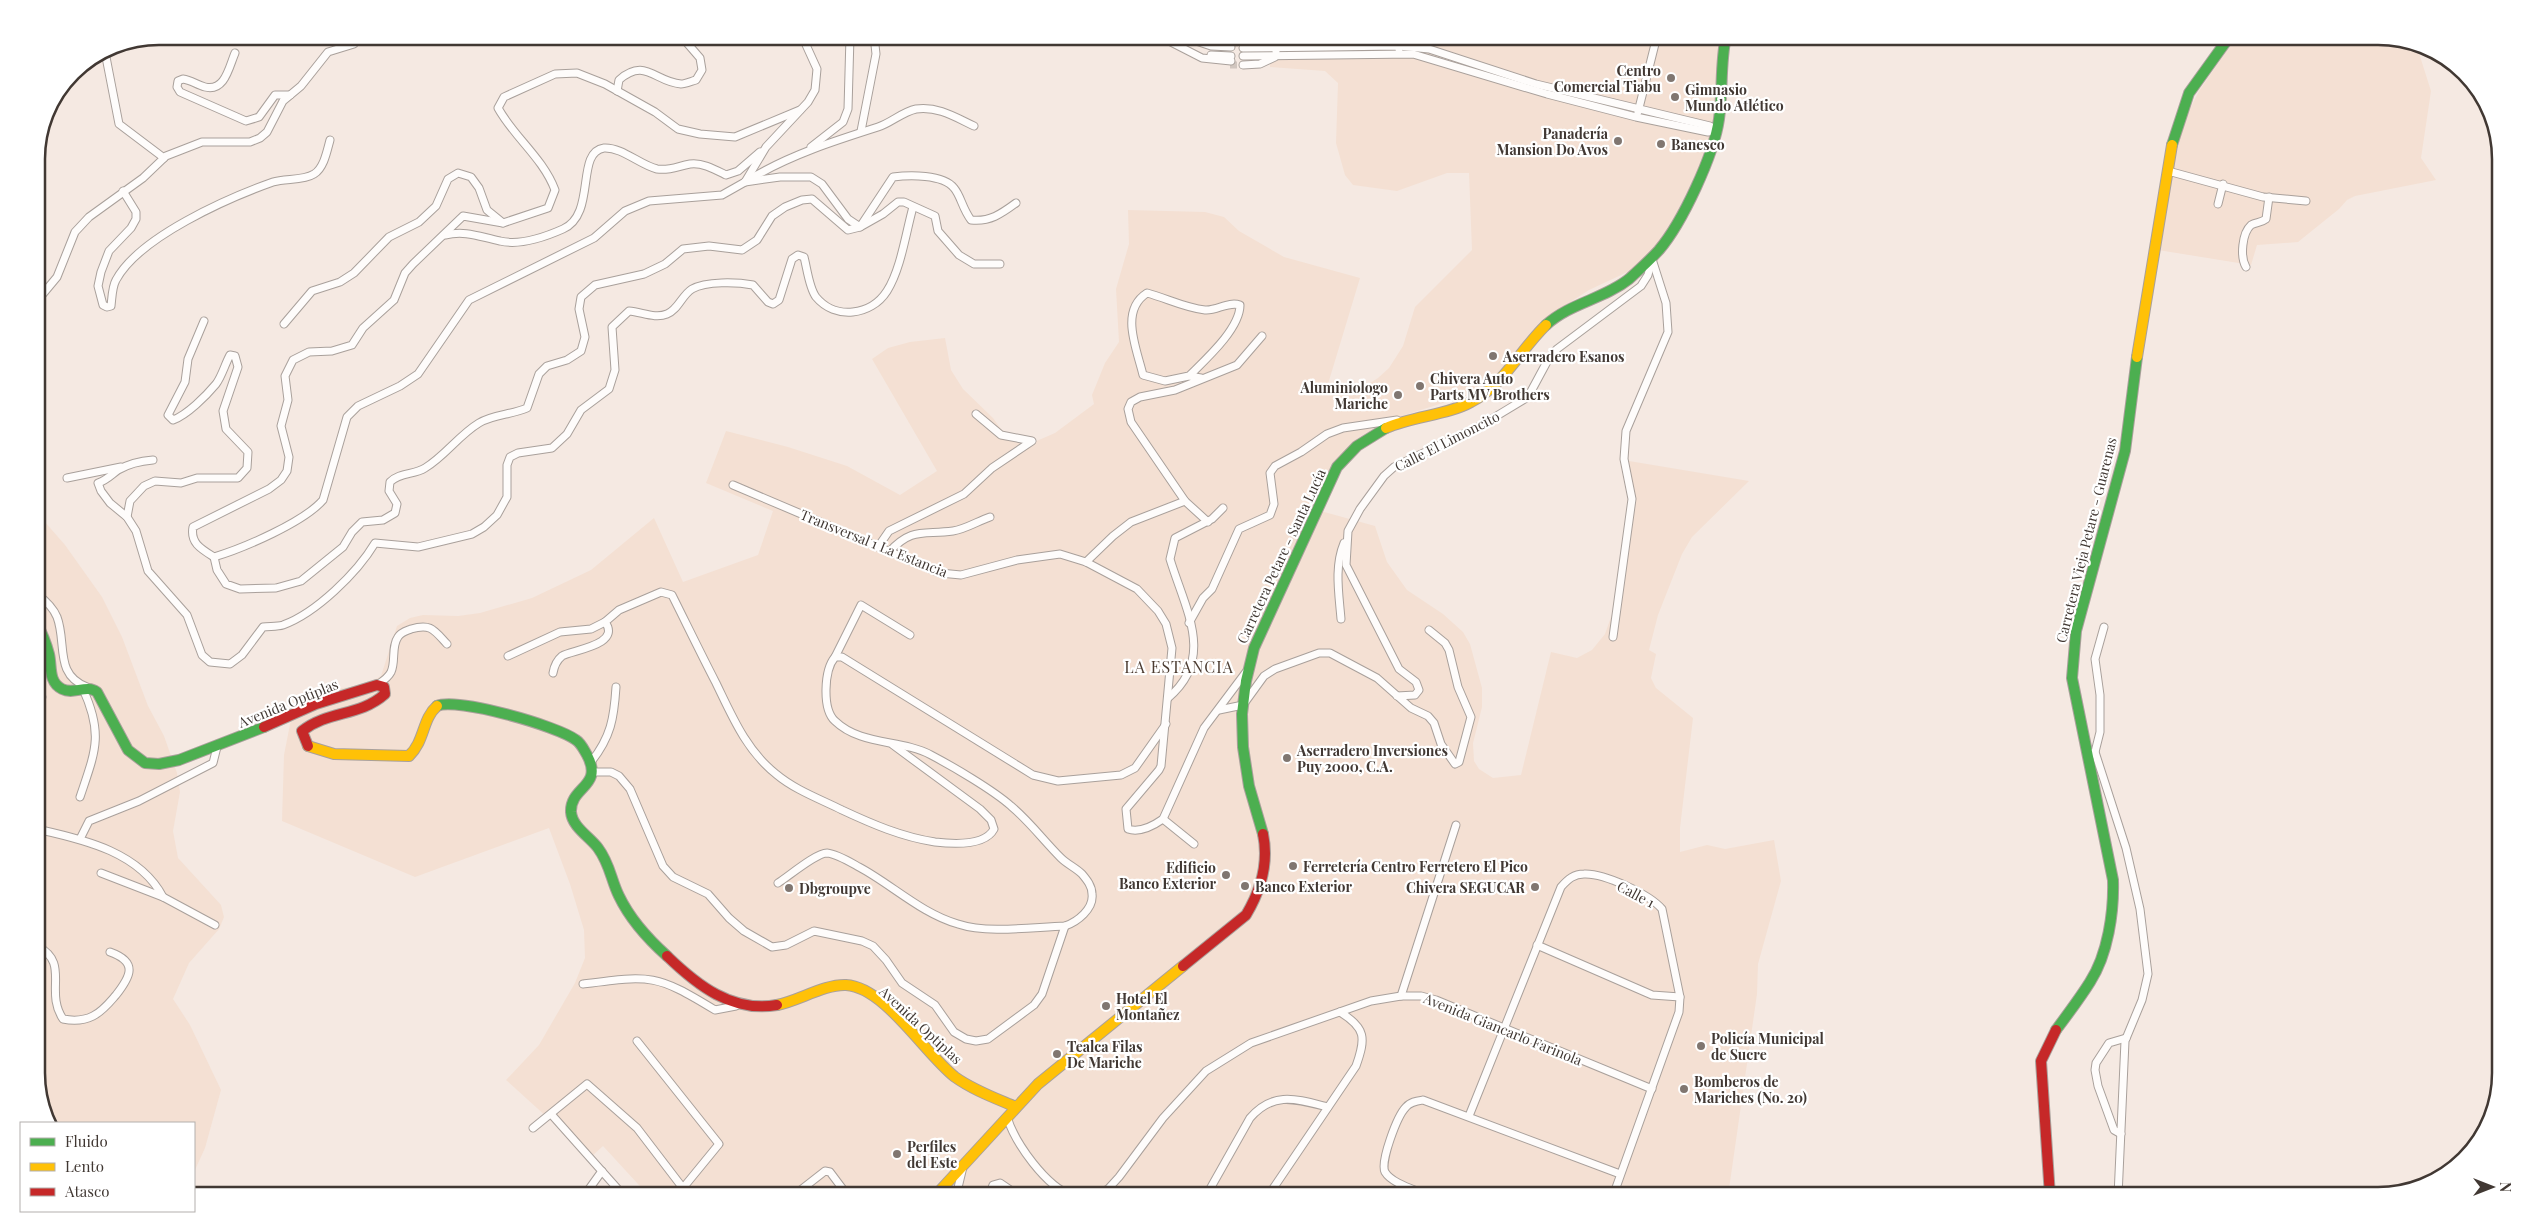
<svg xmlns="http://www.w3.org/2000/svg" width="2537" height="1232" font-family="'Playfair Display',serif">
  <rect width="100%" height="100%" fill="#f5e9e2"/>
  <g fill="#f4e0d3">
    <path d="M1270,36H1725L1718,110L1703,160L1663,240L1636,268L1589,290L1564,306L1513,363L1481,391L1386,421L1358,438L1341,455L1317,510L1375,526L1387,562L1407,590L1443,614L1463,632L1470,644L1482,688V707L1473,743L1474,761L1479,769L1493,778L1521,775L1551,652L1577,658L1592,650L1605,634L1616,603L1631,496L1629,461L1749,481L1692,537L1682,554L1658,615L1649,650L1656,654L1651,678L1656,688L1693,718L1680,828V852L1707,845L1725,849L1774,840L1781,881L1758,964L1757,994L1728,1196H649L603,1146L591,1157L506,1080L539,1045L575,983L585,958L584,930L570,884L549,828L415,877L282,821L284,755L293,709L311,696L335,689L365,685L381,676L397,626L410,618L423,615L458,616L480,613L532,598L591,570L654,518L683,582L758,555L773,511L706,483L726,431L788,447L847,466L900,495L937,471L872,359L888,348L910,342L945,338L951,370L963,389L993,418L1006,436L1032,443L1055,433L1094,404L1092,395L1105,363L1119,342L1116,289L1129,244L1128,210L1205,212L1224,217L1239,231L1284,257L1360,278L1328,384L1346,389L1364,387L1378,378L1389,368L1403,346L1415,307L1472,250L1469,173H1447L1397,191L1353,185L1345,175L1336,143L1338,83L1325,71L1270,67Z"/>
    <path d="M2237,36H2378L2432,49L2418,50L2431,91L2421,158L2436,180L2355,196L2347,200L2339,209L2298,242L2257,245L2251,265L2158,250L2177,147L2185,119L2199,91Z"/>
    <path d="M37,519L44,521L65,545L102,597L122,637L148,706L164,736L177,773L180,792L173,831L178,858L221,905L224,917L219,929L189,963L173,999L190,1025L221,1090L205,1148L194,1172V1123H51L37,1081Z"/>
  </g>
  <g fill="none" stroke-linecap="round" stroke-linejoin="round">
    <g stroke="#d1c6bf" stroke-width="7" stroke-dasharray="7 3.5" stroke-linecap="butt">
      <path d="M1231,43H1244"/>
      <path d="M1230,65H1243"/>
    </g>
    <g stroke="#a9a09b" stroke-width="9">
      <g id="street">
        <path d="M1159,36L1202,58L1231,61"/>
        <path d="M1181,36L1211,46L1231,47"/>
        <path d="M1276,36V51"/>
        <path d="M1399,36V49"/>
        <path d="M1243,48L1399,46L1429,49L1536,84L1710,126L1717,130"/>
        <path d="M235,53C229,67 225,92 205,87C197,85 191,80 183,79L178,81L177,87L180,92L246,121L259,117L275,95H290"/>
        <path d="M1211,55L1231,56"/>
        <path d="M1243,56L1413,54L1547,94L1636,117L1708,132L1717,130"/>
        <path d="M106,57L119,124L164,158"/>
        <path d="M1243,65L1260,64L1275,57"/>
        <path d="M617,91L619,80C645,57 655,82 681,84C685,84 692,81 696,80L702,70L700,58L681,36"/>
        <path d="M1638,112L1657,36"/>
        <path d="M861,131L876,54L874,36"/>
        <path d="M811,147L843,122L848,109L850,36"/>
        <path d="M2168,171L2263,197L2306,201"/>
        <path d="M750,179C790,155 834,141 878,127C891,123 902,112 916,109C938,106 955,117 974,126"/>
        <path d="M745,182L780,177H811L822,184L848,219L860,227L883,214L898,202H904L935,216L938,231L959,255L974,264H1000"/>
        <path d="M123,191L136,212V219L131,228L109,251L101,272L98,286L103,305L107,307L111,306C112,298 112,287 116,280C139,237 228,198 273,182C285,178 303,181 314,174C324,168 327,151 330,140"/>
        <path d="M2218,204L2223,184"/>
        <path d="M503,223L463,216L413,264L405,273L394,300L363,328L352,345L332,351L309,352L293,360L285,376L288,400L281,426L289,457L287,471L281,480L269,489L193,527C190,543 201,549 214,557C244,548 304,522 323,500L347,417L358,406L400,386L418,374L469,300L594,238L625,211L649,201L722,195L745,182L766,147L808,102L815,90L817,69L802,36"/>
        <path d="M445,235C466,230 480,237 500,241C520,246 545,237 563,229C597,214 575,152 604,148C622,147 640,165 657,169C670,171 678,166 690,164C702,162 716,170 726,175L738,171L760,152"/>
        <path d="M2246,267C2240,257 2242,233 2251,225C2256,222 2261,223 2266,219L2269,197"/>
        <path d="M37,301L57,277L75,232L89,217L143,178L166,156L202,142H250L260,138L267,132L283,101L301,86L328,52L354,44L355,36"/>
        <path d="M284,324L312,291L340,282L354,273L389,237L419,222L436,206L448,179L458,173L471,177L479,188L487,210L503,223L548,208L555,190C543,158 514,137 498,108L504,97L555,74L577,73L605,84L655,112L678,129L700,134L735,137L800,110"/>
        <path d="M1189,376C1205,360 1240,329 1240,305C1228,301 1217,311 1205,310C1185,308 1166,298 1147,293C1119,311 1137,349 1143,375L1165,381L1189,376L1201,378"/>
        <path d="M153,460C140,461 130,463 118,470C111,475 107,480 98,483L101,491L110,503L127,517L136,531L148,571L187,615L202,655L210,662L230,664L242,655L263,627C269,626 277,627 283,625C316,613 357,573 375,543L418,547L472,534L484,527L497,515L507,497V465L510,457L518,453L552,448L567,434L581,410L609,389L615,370L612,327L629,311C642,312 655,319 667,314C678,310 682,295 692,289C706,281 737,282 753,285L768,302L773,304L779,300L792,259L798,255L804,257C807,268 809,288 816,297C835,320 871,316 887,291C901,269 906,232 913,207"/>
        <path d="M67,478L121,467"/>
        <path d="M733,485L940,573L961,575L1017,560L1060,554L1086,562L1137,589L1158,611L1166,624L1172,648L1161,766L1159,770L1126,809L1128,829C1140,833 1153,826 1163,819L1204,728L1246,672"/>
        <path d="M127,517L130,501L144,486L155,481L181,483L197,478H238L247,468L248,452L226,429L223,411L238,367L235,356L230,355C225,364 222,376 216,384C206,396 187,415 173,420L168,415L185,382L188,359L204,321"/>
        <path d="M1208,522L1185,501L1131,422L1128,409L1131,402L1140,397L1175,390L1237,365L1262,336"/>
        <path d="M878,547L889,531L964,494L992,468L1032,441L1001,435L976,414"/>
        <path d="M889,552C912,527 923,535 953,531C966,529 978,521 990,517"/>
        <path d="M214,557L217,570L226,584L240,589L276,588L301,581L343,547L352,532L362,522L383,520L395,513L397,504L389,491L390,482C400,472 414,475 425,468C445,456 459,435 479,423C494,414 511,415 527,408L539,374L547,366L567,360L581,351L585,337L579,309L581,297L595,285L644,274L665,264L683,249L709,246L742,250L757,240L772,216L785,207L802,200L812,199L848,230L860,227L893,177C909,175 943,174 954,188C961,196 962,208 971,220C990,222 1001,214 1016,203"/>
        <path d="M1086,562L1113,536L1131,522L1185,501"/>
        <path d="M37,594C45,600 53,607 57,617C67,643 54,675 87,687"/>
        <path d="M1341,619C1339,594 1334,567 1344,543"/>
        <path d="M1189,623L1203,598L1212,589L1239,529L1270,515L1274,504L1270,473L1275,466L1301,452L1327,434L1343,428L1397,420"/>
        <path d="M1613,637L1632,499L1624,459L1626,431L1668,332L1666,303L1652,259"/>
        <path d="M508,656L560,632L591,629L605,622"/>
        <path d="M835,657L861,605L910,635"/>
        <path d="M553,673C554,667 556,661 562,656C572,650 622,645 605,622L619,610L661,592L672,595C687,625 701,654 716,683C732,716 746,750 776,774C795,790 820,799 842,810C872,824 902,837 935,842C952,844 985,846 994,829L991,820L980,809L893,745"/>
        <path d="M377,685C383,681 388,678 391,672C396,661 391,647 398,637C401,632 406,631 411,629C431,623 434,630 447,644"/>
        <path d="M37,690L42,697"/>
        <path d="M1397,696L1415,695L1419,690L1416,682L1399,669L1346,565L1348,531L1360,509L1384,476L1394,467L1480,426L1528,397L1549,358L1557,349L1641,286L1648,275L1652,259"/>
        <path d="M1168,698C1216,658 1185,609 1170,559L1175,538L1212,519L1223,508"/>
        <path d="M1219,710L1243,705L1264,676L1275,669L1319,653H1330L1377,678L1411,708L1428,716L1434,723L1441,744L1455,764L1459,762L1471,717L1458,687L1449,650L1445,643L1429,630"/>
        <path d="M2095,752L2126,848L2140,909L2148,974L2142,1000L2125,1041L2118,1196"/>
        <path d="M2090,754L2095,752L2100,732V695L2095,659L2104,627"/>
        <path d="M591,762C611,737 614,718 616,687"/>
        <path d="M593,772H611L619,776L630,789L663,866L673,877L708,894L729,918L744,931L772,947L786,945L814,931L862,941L873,946L886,960L902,983L935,1005L954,1032L966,1039L976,1041L988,1039L1034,1005L1042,994L1065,926"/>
        <path d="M80,797C95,752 104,735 83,689"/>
        <path d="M1163,819L1194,844"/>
        <path d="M41,830C86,840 140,853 163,897"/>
        <path d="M80,839L89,821L139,801L213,763L217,747"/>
        <path d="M101,873L163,897L215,925"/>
        <path d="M778,883C789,876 816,853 827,853C837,854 850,862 859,867C891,884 922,914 958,924C988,934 1033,927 1065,926C1077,922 1094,909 1092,894C1092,886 1087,880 1082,874C1076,868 1067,864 1061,858C1044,841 1029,821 1011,806C993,790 952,766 931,755C901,739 861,746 835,721C822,709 824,670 835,657H842L1033,775L1058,781L1121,775L1135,768L1166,724"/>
        <path d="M1537,945L1652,995L1680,997"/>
        <path d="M37,946C71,963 44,991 63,1019C73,1021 83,1021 93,1016C103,1011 109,1003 116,995C131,976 138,962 110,952"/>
        <path d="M583,984C651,975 656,974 715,1010L736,1006"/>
        <path d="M1401,996L1456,825"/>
        <path d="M637,1041L719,1144L683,1188"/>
        <path d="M551,1114L624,1196"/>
        <path d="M1469,1116L1561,887C1568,879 1574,874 1584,874C1604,873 1649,894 1662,909L1680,997L1679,1012L1613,1196"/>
        <path d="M1007,1117C1015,1143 1046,1187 1073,1196"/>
        <path d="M533,1128L587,1084L637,1128L689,1196"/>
        <path d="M2121,1134L2114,1130L2098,1086L2095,1070L2096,1063L2109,1043L2126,1038"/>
        <path d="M584,1196L602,1171"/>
        <path d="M793,1196L825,1171L830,1172L848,1196"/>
        <path d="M956,1196L963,1167"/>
        <path d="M989,1196L993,1185L1000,1183L1019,1196"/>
        <path d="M1093,1196L1108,1189L1119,1177L1163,1118L1206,1071L1251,1043L1371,1001L1401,996H1421L1436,1000L1652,1089"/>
        <path d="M1206,1196L1250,1118C1273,1091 1296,1099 1328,1107"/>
        <path d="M1268,1196L1356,1066C1366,1038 1366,1028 1340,1012"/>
        <path d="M1429,1196C1417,1190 1392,1184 1385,1172C1380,1162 1397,1116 1406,1107C1410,1102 1417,1101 1423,1100L1620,1174"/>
      </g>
    </g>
    <g stroke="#a9a09b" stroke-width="12">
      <g id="fast">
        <path d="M2172,145L2189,93L2230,36"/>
        <path d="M1546,325C1570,303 1604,299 1629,279C1639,270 1650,260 1659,250C1682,223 1714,155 1719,119C1723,91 1720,64 1726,36"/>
        <path d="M37,624C42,633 46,643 49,654C52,666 48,682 62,689C74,695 86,684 97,692L128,750L145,763L159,764L179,760L264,727"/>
        <path d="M437,706C456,697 558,726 576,740C581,743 584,750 587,755C604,787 570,786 571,812C572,827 590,837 598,848C610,864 611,880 619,896C630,919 648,939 667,956"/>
        <path d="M1263,834L1249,786L1243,747L1242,714L1246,681L1254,648L1337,467L1357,446L1386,428"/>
        <path d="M2056,1030C2068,1014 2080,998 2090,982C2108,954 2114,912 2113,880L2072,678L2076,631L2125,451L2137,357"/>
      </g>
    </g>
    <g stroke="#a9a09b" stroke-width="12">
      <g id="slow">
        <path d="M2137,357L2172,145"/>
        <path d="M1386,428C1413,416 1448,415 1471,402C1504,385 1520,350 1546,325"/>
        <path d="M308,746L334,754L409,756C425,741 422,719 437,706"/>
        <path d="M777,1005C798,1001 825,984 846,985C885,987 925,1054 955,1077C973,1090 995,1098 1016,1107"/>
        <path d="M935,1196L1038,1084L1183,966"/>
      </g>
    </g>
    <g stroke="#a9a09b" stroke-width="12">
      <g id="jam">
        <path d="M264,727L316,704L377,685L384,687L385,694C359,717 329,710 302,731L308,746"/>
        <path d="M667,956C697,985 732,1013 777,1005"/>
        <path d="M1183,966L1246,915C1261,890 1269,863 1263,834"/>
        <path d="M2050,1196L2041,1061L2056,1030"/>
      </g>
    </g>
    <use href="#street" stroke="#fefcfb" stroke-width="7"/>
    <use href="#fast" stroke="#4caf50" stroke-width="10"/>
    <use href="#slow" stroke="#ffc107" stroke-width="10"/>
    <use href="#jam" stroke="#c62828" stroke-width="10"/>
  </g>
  <g fill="#807670" stroke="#fff" stroke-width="2">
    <circle cx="1671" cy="78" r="5"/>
    <circle cx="1675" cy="97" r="5"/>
    <circle cx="1618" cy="141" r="5"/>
    <circle cx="1661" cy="144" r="5"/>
    <circle cx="1493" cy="356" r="5"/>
    <circle cx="1420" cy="386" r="5"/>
    <circle cx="1398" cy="395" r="5"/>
    <circle cx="1287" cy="758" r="5"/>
    <circle cx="1293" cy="866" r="5"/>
    <circle cx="1226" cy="875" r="5"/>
    <circle cx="1245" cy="886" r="5"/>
    <circle cx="1535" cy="887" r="5"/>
    <circle cx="789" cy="888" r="5"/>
    <circle cx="1106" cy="1006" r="5"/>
    <circle cx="1701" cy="1046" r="5"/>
    <circle cx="1057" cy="1054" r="5"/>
    <circle cx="1684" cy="1089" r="5"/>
    <circle cx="897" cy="1154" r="5"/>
  </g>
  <g text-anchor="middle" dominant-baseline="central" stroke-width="4.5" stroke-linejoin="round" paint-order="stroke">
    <g font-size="14" font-weight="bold" fill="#413833" stroke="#fff" text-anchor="start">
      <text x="1661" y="70" text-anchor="end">Centro<tspan x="1661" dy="16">Comercial Tiabu</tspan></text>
      <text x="1685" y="89">Gimnasio<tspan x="1685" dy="16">Mundo Atlético</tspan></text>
      <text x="1608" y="133" text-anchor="end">Panadería<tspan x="1608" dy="16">Mansion Do Avos</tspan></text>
      <text x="1671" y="144">Banesco</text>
      <text x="1503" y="356">Aserradero Esanos</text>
      <text x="1430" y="378">Chivera Auto<tspan x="1430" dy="16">Parts MV Brothers</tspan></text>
      <text x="1388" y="387" text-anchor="end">Aluminiologo<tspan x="1388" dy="16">Mariche</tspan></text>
      <text x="1297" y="750">Aserradero Inversiones<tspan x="1297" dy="16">Puy 2000, C.A.</tspan></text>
      <text x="1303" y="866">Ferretería Centro Ferretero El Pico</text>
      <text x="1216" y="867" text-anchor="end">Edificio<tspan x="1216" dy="16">Banco Exterior</tspan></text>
      <text x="1255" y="886">Banco Exterior</text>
      <text x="1525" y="887" text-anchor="end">Chivera SEGUCAR</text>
      <text x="799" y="888">Dbgroupve</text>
      <text x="1116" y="998">Hotel El<tspan x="1116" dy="16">Montañez</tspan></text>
      <text x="1711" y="1038">Policía Municipal<tspan x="1711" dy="16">de Sucre</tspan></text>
      <text x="1067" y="1046">Tealca Filas<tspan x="1067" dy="16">De Mariche</tspan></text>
      <text x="1694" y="1081">Bomberos de<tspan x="1694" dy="16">Mariches (No. 20)</tspan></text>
      <text x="907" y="1146">Perfiles<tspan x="907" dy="16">del Este</tspan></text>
    </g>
    <g font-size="14" fill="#413833" stroke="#fff">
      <text transform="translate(1447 441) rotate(-27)">Calle El Limoncito</text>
      <text transform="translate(2086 540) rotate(-76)">Carretera Vieja Petare - Guarenas</text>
      <text transform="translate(874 543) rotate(22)">Transversal 1 La Estancia</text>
      <text transform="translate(1281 556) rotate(-65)">Carretera Petare - Santa Lucía</text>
      <text transform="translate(288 703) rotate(-22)">Avenida Optiplas</text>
      <text transform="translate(1636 894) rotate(28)">Calle 1</text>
      <text transform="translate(921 1025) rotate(43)">Avenida Optiplas</text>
      <text transform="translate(1503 1029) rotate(22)">Avenida Giancarlo Farinola</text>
    </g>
    <g font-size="16" letter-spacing="1" fill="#4c3c31" stroke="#fff">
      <text x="1179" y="666">LA ESTANCIA</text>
    </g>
  </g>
  <path d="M0 0H2537V1232H0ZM159 45H2378A114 114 0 0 1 2492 159V1073A114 114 0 0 1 2378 1187H159A114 114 0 0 1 45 1073V159A114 114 0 0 1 159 45Z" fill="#fff" fill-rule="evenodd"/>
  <path fill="none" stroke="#413833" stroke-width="2.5" d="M159 45H2378A114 114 0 0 1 2492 159V1073A114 114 0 0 1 2378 1187H159A114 114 0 0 1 45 1073V159A114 114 0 0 1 159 45Z"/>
  <rect x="20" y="1122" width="175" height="90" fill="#ffffff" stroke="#b3afad"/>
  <rect x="30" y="1138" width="25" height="8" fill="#4caf50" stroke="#b3afad"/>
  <text x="65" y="1147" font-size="15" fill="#413833">Fluido</text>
  <rect x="30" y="1163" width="25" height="8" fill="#ffc107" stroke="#b3afad"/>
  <text x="65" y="1172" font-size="15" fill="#413833">Lento</text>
  <rect x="30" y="1188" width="25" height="8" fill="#c62828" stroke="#b3afad"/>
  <text x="65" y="1197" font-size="15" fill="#413833">Atasco</text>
  <g transform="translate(2492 1187) rotate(90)" stroke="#ffffff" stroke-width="4" paint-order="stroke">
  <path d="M0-4L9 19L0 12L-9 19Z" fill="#413833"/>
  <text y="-8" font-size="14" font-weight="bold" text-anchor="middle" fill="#413833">N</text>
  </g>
</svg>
